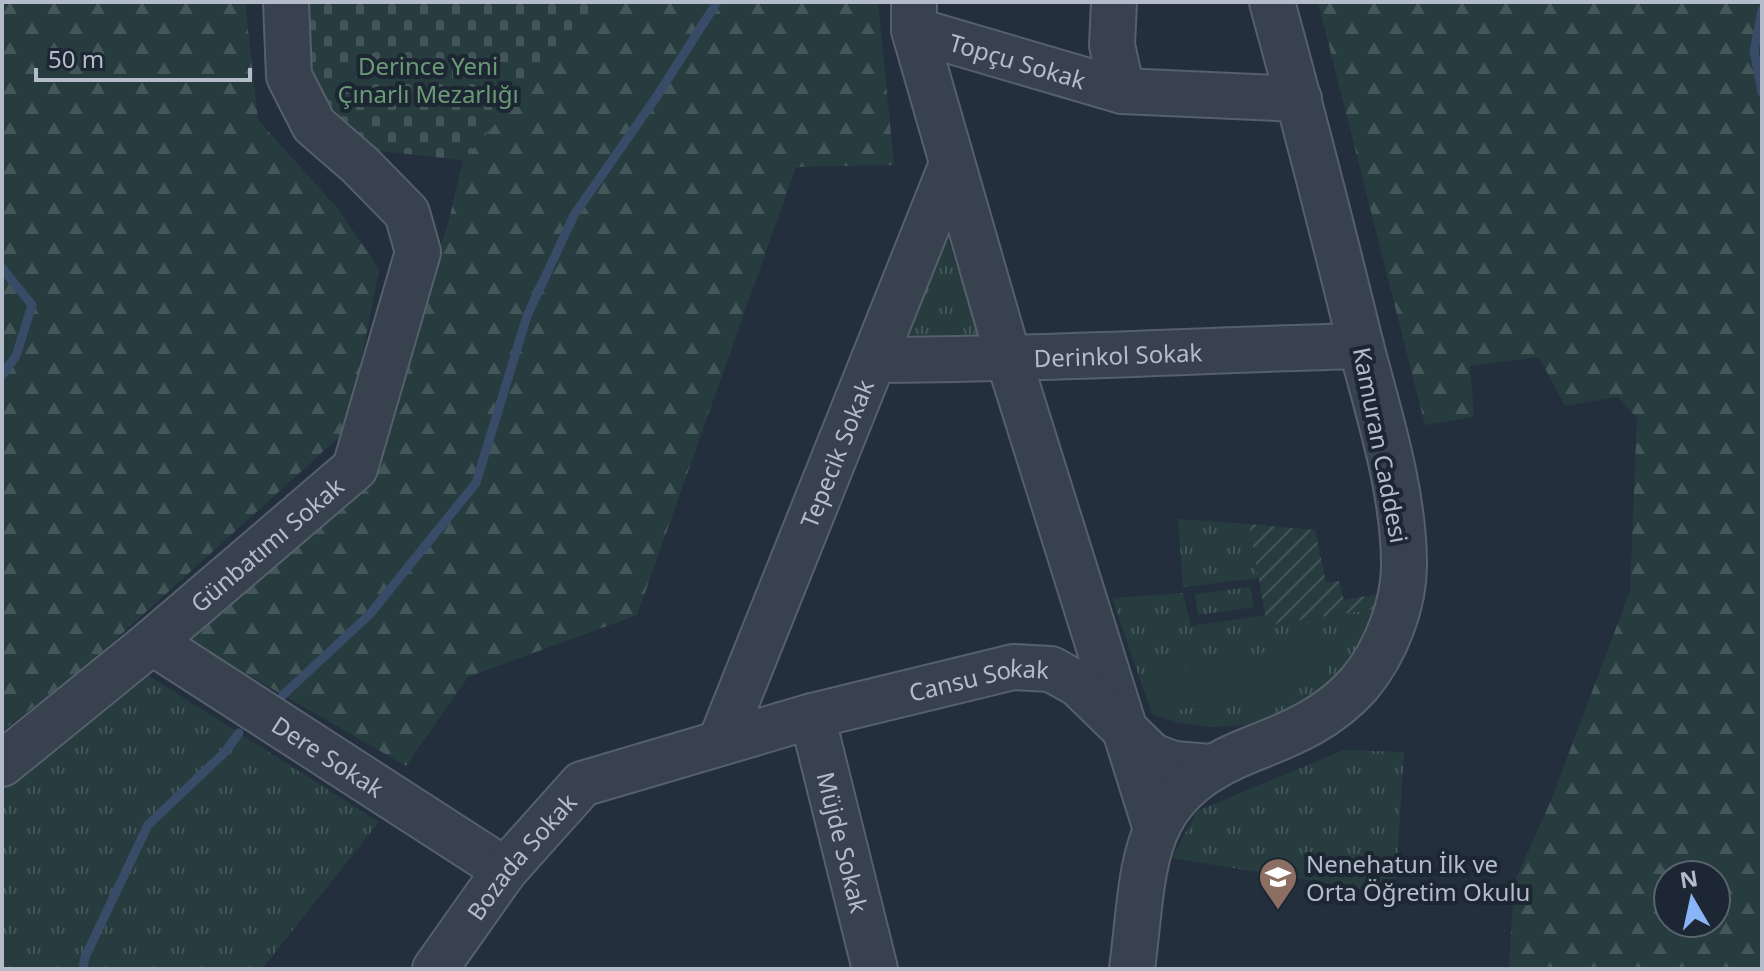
<svg xmlns="http://www.w3.org/2000/svg" width="1764" height="971" font-family="'Noto Sans',sans-serif">
  <defs>
    <pattern id="grass-tufts" width="24" height="20" patternUnits="userSpaceOnUse" patternTransform="scale(2)"><rect width="24" height="20" fill="#263c3f"/><path d="M3 7l-1-3M5 7V3M7 7l1-3M15 17l-1-3M17 17v-4M19 17l1-3" fill="none" stroke="#435659"/></pattern>
    <pattern id="forest-firs" width="22" height="20" patternUnits="userSpaceOnUse" patternTransform="scale(2)"><rect width="22" height="20" fill="#263c3f"/><path d="M5 1l3.5 6h-7zM16 11l3.5 6h-7z" fill="#435659"/></pattern>
    <pattern id="cemetery-stones" width="16" height="16" patternUnits="userSpaceOnUse" patternTransform="scale(2)"><rect width="16" height="16" fill="#263c3f"/><path d="M2 7V4a2 2 0 0 1 4 0v3zM10 15v-3a2 2 0 0 1 4 0v3z" fill="#435659"/></pattern>
    <pattern id="garden-furrows" width="10" height="10" patternUnits="userSpaceOnUse" patternTransform="scale(2)"><rect width="10" height="10" fill="#263c3f"/><path d="M-1 1l2-2M0 10L10 0M9 11l2-2" fill="none" stroke="#435659"/></pattern>
  </defs>
  <rect width="100%" height="100%" fill="#242f3e"/>
  <g fill="url(#grass-tufts)">
    <path d="M940,217L980,335H898Z"/>
    <path d="M1178,519L1249,524L1259,578L1183,587Z"/>
    <path d="M1250,587L1254,607L1198,615L1195,594Z"/>
    <path d="M1183,593L1191,626L1266,615L1268,625L1388,607C1374,630 1362,661 1344,681C1339,687 1330,691 1323,695C1273,729 1208,736 1152,714L1112,598Z"/>
    <path d="M149,676L379,822L262,969H2V790Z"/>
    <path d="M1344,750L1404,752L1395,894L1172,858L1197,811Z"/>
  </g>
  <g fill="url(#forest-firs)" fill-rule="evenodd">
    <path d="M2,2H245L258,120L339,210L379,269L348,429L84,668L2,731Z"/>
    <path d="M594,2H878L894,165L796,167L637,615L468,677L406,766L188,640L364,490L448,224L463,160L567,43Z"/>
    <path d="M1318,2H1762V969H1509L1514,883L1552,798L1630,591L1637,418L1618,397L1565,406L1539,357L1470,366L1474,417L1425,425ZM1668,875H1716V923H1668Z"/>
  </g>
  <path fill="url(#cemetery-stones)" d="M306,2H594L567,43L463,160L380,151L344,123L317,86L305,37Z"/>
  <path fill="url(#garden-furrows)" d="M1249,524L1315,530L1326,583L1339,581L1344,600L1394,591L1388,607L1267,625Z"/>
  <path fill="#263c3f" d="M1321,643L1329,683L1159,713L1150,673Z"/>
  <g fill="none" stroke-linecap="round" stroke-linejoin="round">
    <g stroke="#394c67" stroke-width="9">
      <path d="M1762,10L1754,51L1762,92"/>
      <path d="M2,268L32,305L16,356L2,375"/>
      <path d="M283,695L370,614L476,483L527,316L574,215L657,96L717,2"/>
      <path d="M83,969L85,957L148,825L225,752L239,733"/>
    </g>
    <g stroke="#565f6c" stroke-width="48">
      <g id="minor">
        <path d="M914,2V30L1009,360L1155,826"/>
        <path d="M1114,2L1112,45L1122,91"/>
        <path id="s1" d="M914,30L1122,91L1299,99"/>
        <path id="s2" d="M874,360C1036,360 1199,350 1361,346"/>
        <path id="s3" d="M152,642L505,870"/>
        <path id="s4" d="M812,716L875,969"/>
        <path id="s5" d="M720,743L952,164"/>
        <path id="s6" d="M2,764L152,642L355,468L418,252L407,213L360,165L314,125L289,76L286,2"/>
        <path id="s7" d="M435,969L505,870L582,784L812,716L1013,667L1051,669L1078,684L1152,756L1174,764L1210,767"/>
        <path d="M1132,969C1146,862 1136,794 1252,749C1293,733 1329,718 1359,684C1386,652 1405,603 1404,561C1403,487 1378,412 1360,342C1332,228 1303,115 1272,2"/>
      </g>
    </g>
    <use href="#minor" stroke="#38414e" stroke-width="44"/>
  </g>
  <defs>
    <g id="school-pin" transform="scale(2)"><path d="M0 17L-7.5 6A9.5 9.5 0 1 1 7.5 6Z" fill="#8d6e63" stroke="#1d2633"/><path d="M0-5L7-2L0 1L-7-2ZM-4 1L0 2.5L4 1V4Q0 6-4 4Z" fill="#fff"/></g>
  </defs>
  <g fill-rule="evenodd">
    <use href="#school-pin" x="1278" y="877"/>
  </g>
  <g text-anchor="middle" dominant-baseline="central" stroke-width="8" stroke-linejoin="round" paint-order="stroke">
    <g font-size="24" fill="#b4bcc9" stroke="#1d2633">
      <text stroke="none"><textPath href="#s1" startOffset="108">Topçu Sokak</textPath></text>
      <text stroke="none"><textPath href="#s2" startOffset="244">Derinkol Sokak</textPath></text>
      <text transform="translate(1381 445) rotate(79)">Kamuran Caddesi</text>
      <text stroke="none"><textPath href="#s5" startOffset="312">Tepecik Sokak</textPath></text>
      <text stroke="none"><textPath href="#s6" startOffset="344">Günbatımı Sokak</textPath></text>
      <text stroke="none"><textPath href="#s7" startOffset="648">Cansu Sokak</textPath></text>
      <text stroke="none"><textPath href="#s3" startOffset="210">Dere Sokak</textPath></text>
      <text stroke="none"><textPath href="#s4" startOffset="130">Müjde Sokak</textPath></text>
      <text stroke="none"><textPath href="#s7" startOffset="142">Bozada Sokak</textPath></text>
    </g>
    <g font-size="24" fill="#6b9a76" stroke="#1d2633">
      <text x="428" y="65">Derince Yeni<tspan x="428" dy="28">Çınarlı Mezarlığı</tspan></text>
    </g>
    <g font-size="24" fill="#b4bcc9" stroke="#1d2633" text-anchor="start">
      <text x="1306" y="863">Nenehatun İlk ve<tspan x="1306" dy="28">Orta Öğretim Okulu</tspan></text>
    </g>
  </g>
  <rect width="1764" height="971" fill="none" stroke="#b4bcc9" stroke-width="8"/>
  <g transform="translate(1692 899) rotate(351)"><circle r="38" fill="#1d2633" stroke="#59626f" stroke-width="2"/>
  <path d="M0-6L14 30L0 20L-14 30Z" fill="#8ab4f8"/>
  <text y="-12" font-size="22" font-weight="bold" text-anchor="middle" fill="#b4bcc9">N</text>
  </g>
  <path d="M36 68v12h214v-12" fill="none" stroke="#b4bcc9" stroke-width="4"/>
  <text x="48" y="68" font-size="24" fill="#b4bcc9" stroke="#1d2633" stroke-width="6" paint-order="stroke">50 m</text>
</svg>
